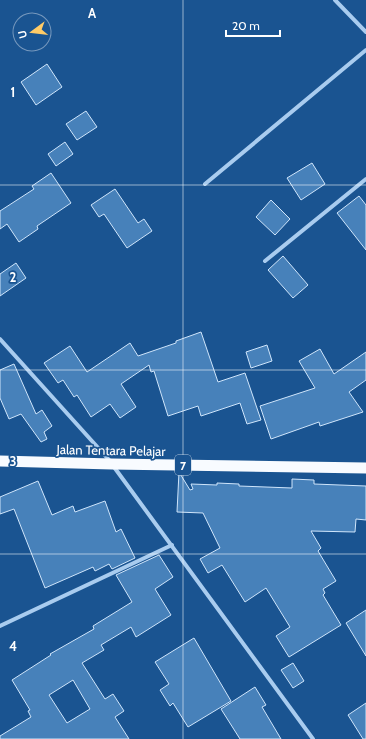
<svg xmlns="http://www.w3.org/2000/svg" width="366" height="739" font-family="Cabin,sans-serif">
  <rect width="100%" height="100%" fill="#1a5491"/>
  <g fill="#4781ba" stroke="#cfe5fb" fill-rule="evenodd">
    <path d="M47,64L62,87L36,105L21,82Z"/>
    <path d="M86,111L97,127L77,140L66,124Z"/>
    <path d="M65,142L73,154L56,166L48,154Z"/>
    <path d="M312,163L325,184L301,200L287,178Z"/>
    <path d="M51,173L71,203L37,226L38,229L19,242L7,224L0,229V211L34,189L32,186Z"/>
    <path d="M115,189L138,223L144,219L152,231L127,248L104,214L99,217L91,205Z"/>
    <path d="M359,196L366,205V250L337,213Z"/>
    <path d="M271,200L290,219L275,235L256,217Z"/>
    <path d="M283,256L308,285L293,298L268,270Z"/>
    <path d="M16,263L26,278L0,296V274Z"/>
    <path d="M201,332L218,382L245,373L261,420L247,424L240,403L201,416L198,406L168,416L154,371L151,372L149,365L121,384L136,407L120,418L110,404L91,417L77,395L74,397L63,380L58,383L44,363L70,346L87,372L130,343L138,356L176,343V341Z"/>
    <path d="M267,345L272,361L251,368L246,352Z"/>
    <path d="M320,349L334,374L366,352V380L349,392L363,412L320,426L319,422L271,439L260,406L315,388L299,361Z"/>
    <path d="M14,364L36,414L42,410L52,426L44,432L47,439L41,442L21,414L9,419L0,398V370Z"/>
    <path d="M179,472L190,490L193,489L191,484L217,485V483L239,484V486L292,488V479L314,480V484L366,486V520L356,519L355,532L311,531L321,548L318,551L336,581L323,589L325,593L323,595L341,625L289,657L276,636L290,627L266,588L245,602L222,565L208,573L200,559L220,548L203,513L177,512Z"/>
    <path d="M38,481L52,515L73,506L75,512L105,501L116,532L121,529L135,558L112,569L109,564L95,571L93,567L45,588L14,509L0,514V497Z"/>
    <path d="M159,555L173,577L155,589L171,615L136,637L131,627L101,645L104,650L82,663L105,699L113,694L124,711L115,717L129,739H0V736L31,717L28,711L30,710L12,680L51,655L50,654L94,629L93,626L132,602L116,575ZM73,680L90,709L67,723L49,695Z"/>
    <path d="M366,610V656L346,623Z"/>
    <path d="M194,638L231,701L188,727L173,703L170,706L160,690L169,684L155,662Z"/>
    <path d="M293,663L304,681L293,688L281,670Z"/>
    <path d="M255,687L266,705L262,707L281,739H240L221,709Z"/>
    <path d="M366,703V739H363L348,715Z"/>
  </g>
  <g fill="none" stroke-linecap="round" stroke-linejoin="round">
    <g stroke="#a9ccef" stroke-width="4">
      <path d="M335,0L366,32"/>
      <path d="M205,184L366,50"/>
      <path d="M265,261L366,179"/>
      <path d="M0,339L110,461"/>
      <path d="M114,467L313,739"/>
      <path d="M0,626L172,545"/>
    </g>
    <path stroke="#f8fbff" stroke-width="11" d="M0,461L112,464L366,468"/>
  </g>
  <path fill="none" stroke="#fff" stroke-width="1" stroke-opacity="0.55" d="M183,0V739M0,185H366M0,370H366M0,554H366"/>
  <g text-anchor="middle" dominant-baseline="central" stroke-width="3.5" stroke-linejoin="round" paint-order="stroke">
    <rect fill="#1a5491" stroke="#baccde" stroke-width="1" x="175" y="455" width="16" height="20" rx="3"/>
    <g font-size="12" font-weight="bold" fill="#fff">
      <text x="183" y="465">7</text>
    </g>
    <g font-size="13" fill="#fff" stroke="#1a5491">
      <text transform="translate(111 450) rotate(1)">Jalan Tentara Pelajar</text>
    </g>
  </g>
  <g font-size="13" text-anchor="middle" font-weight="bold" fill="#fff" stroke="#1a5491" stroke-width="3.5" stroke-linejoin="round" paint-order="stroke">
    <text x="92" y="18">A</text>
    <text x="13" y="97">1</text>
    <text x="13" y="282">2</text>
    <text x="13" y="466">3</text>
    <text x="13" y="651">4</text>
  </g>
  <g transform="translate(32 32) rotate(255)"><circle r="19" fill="#1a5491" stroke="#7698bd"/>
  <path d="M0-3L7 15L0 10L-7 15Z" fill="#ffcb67"/>
  <text y="-6" font-size="11" font-weight="bold" text-anchor="middle" fill="#ffffff">U</text>
  </g>
  <path d="M226 30v6h54v-6" fill="none" stroke="#ffffff" stroke-width="2"/>
  <text x="232" y="30" font-size="12" fill="#ffffff" stroke="#1a5491" stroke-width="3" paint-order="stroke">20 m</text>
</svg>
